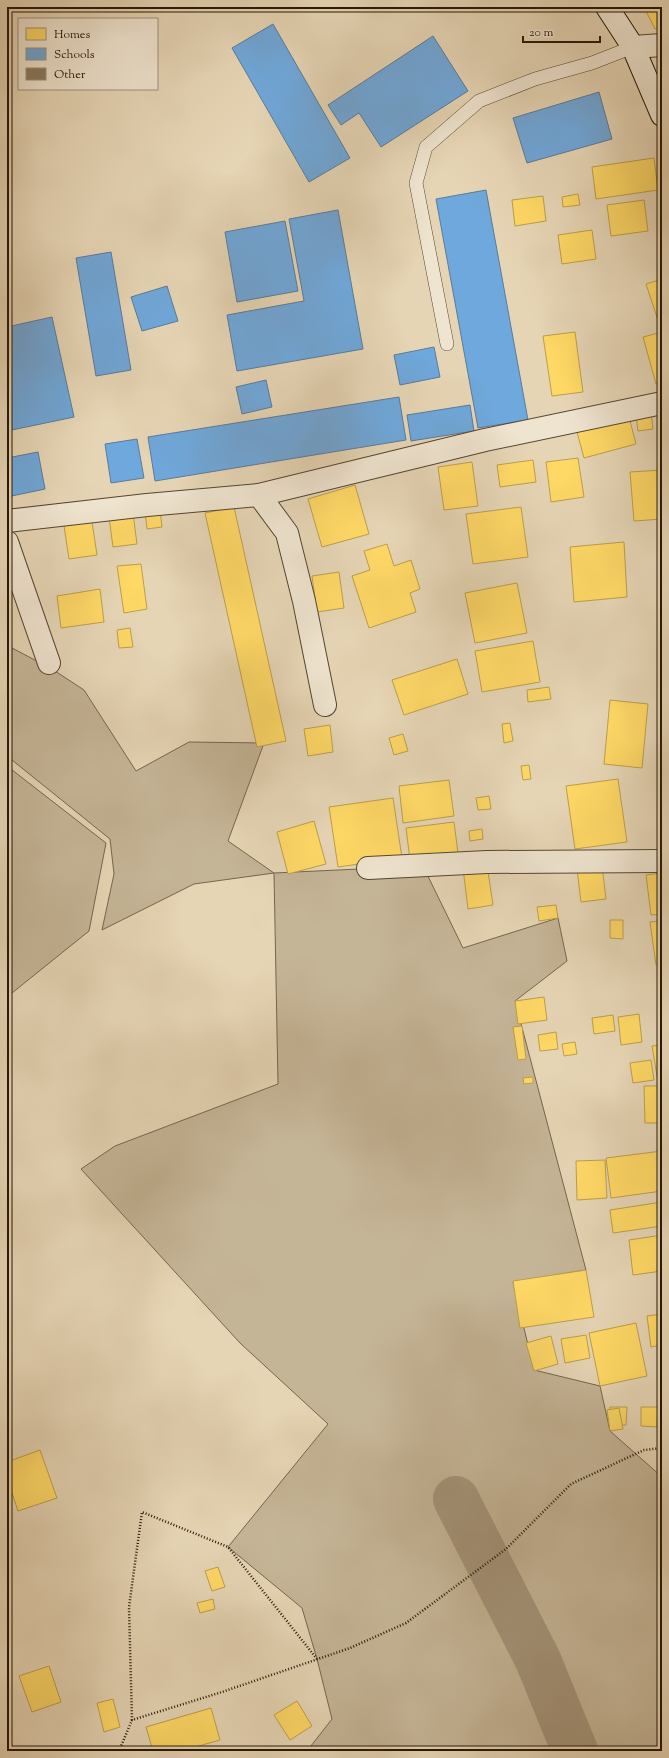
<svg xmlns="http://www.w3.org/2000/svg" width="669" height="1758" font-family="'Sorts Mill Goudy',serif">
  <rect width="100%" height="100%" fill="#e6d5b5"/>
  <filter id="stains"><feTurbulence type="fractalNoise" baseFrequency=".005" numOctaves="4"/><feColorMatrix values="0 0 0 0 .2 0 0 0 0 .09 0 0 0 0 .02 0 0 0 .5 -.17"/></filter>
  <radialGradient id="worn" r=".72"><stop offset=".6" stop-color="#630" stop-opacity="0"/><stop offset="1" stop-color="#630" stop-opacity=".3"/></radialGradient>
  <g fill="#c5b597" stroke="#74664f">
    <path d="M7,644L12,648L52,669L84,690L136,771L189,742L264,743L228,841L274,873L423,866L463,948L558,918L567,961L515,1001L586,1270L513,1282L534,1370L600,1386L610,1431L662,1477V1751H307L332,1719L317,1659L302,1608L228,1547L328,1424L240,1343L81,1169L115,1146L278,1084L274,873L194,884L102,930L114,874L110,839L7,756Z"/>
    <path d="M7,766L106,843L89,931L7,997Z"/>
  </g>
  <g fill="#ffd966" stroke="#bd9f4a">
    <path d="M653,7H662V25L655,29L646,11Z"/>
    <path d="M654,158L658,190L596,199L592,167Z"/>
    <path d="M578,194L580,205L563,207L562,197Z"/>
    <path d="M543,196L546,221L515,226L512,200Z"/>
    <path d="M644,200L648,231L611,236L607,205Z"/>
    <path d="M592,230L596,259L562,264L558,235Z"/>
    <path d="M662,279V322L659,323L646,284Z"/>
    <path d="M575,332L583,392L552,396L543,336Z"/>
    <path d="M662,332V382L656,384L643,337Z"/>
    <path d="M628,413L636,444L584,458L576,428Z"/>
    <path d="M651,413L653,429L638,431L636,415Z"/>
    <path d="M578,458L584,497L551,502L546,462Z"/>
    <path d="M533,460L536,482L500,487L497,465Z"/>
    <path d="M472,462L478,506L444,510L438,467Z"/>
    <path d="M662,470V519L634,521L630,472Z"/>
    <path d="M355,485L369,534L322,547L308,499Z"/>
    <path d="M234,507L286,741L257,747L205,513Z"/>
    <path d="M521,507L528,557L473,564L466,514Z"/>
    <path d="M160,509L162,527L147,529L145,511Z"/>
    <path d="M133,513L137,544L113,547L109,517Z"/>
    <path d="M92,522L97,555L69,559L64,526Z"/>
    <path d="M624,542L627,597L574,602L570,547Z"/>
    <path d="M387,544L394,566L411,560L420,589L410,593L416,612L369,628L352,576L370,570L364,551Z"/>
    <path d="M141,564L147,609L124,613L117,566Z"/>
    <path d="M339,572L344,608L317,612L312,576Z"/>
    <path d="M517,583L527,633L475,643L465,593Z"/>
    <path d="M100,589L104,622L61,628L57,596Z"/>
    <path d="M130,628L133,647L119,648L117,630Z"/>
    <path d="M533,641L540,682L482,692L475,651Z"/>
    <path d="M457,659L468,694L404,715L392,680Z"/>
    <path d="M549,687L551,699L528,702L527,690Z"/>
    <path d="M610,700L648,704L642,768L604,764Z"/>
    <path d="M510,723L513,741L504,743L502,724Z"/>
    <path d="M330,725L333,752L308,756L304,729Z"/>
    <path d="M403,734L408,751L394,755L389,738Z"/>
    <path d="M529,765L531,779L523,780L521,766Z"/>
    <path d="M618,779L627,842L575,849L566,786Z"/>
    <path d="M449,780L454,816L403,823L399,786Z"/>
    <path d="M489,796L491,809L478,810L476,798Z"/>
    <path d="M393,798L402,858L338,867L329,807Z"/>
    <path d="M314,821L326,864L288,874L277,832Z"/>
    <path d="M454,822L458,853L410,860L406,828Z"/>
    <path d="M482,829L483,839L470,841L469,831Z"/>
    <path d="M487,865L493,905L468,909L463,868Z"/>
    <path d="M602,865L606,899L581,902L577,869Z"/>
    <path d="M662,873V914L651,915L646,875Z"/>
    <path d="M556,905L558,918L539,921L537,907Z"/>
    <path d="M610,920H623V939L610,938Z"/>
    <path d="M662,921V965H656L650,922Z"/>
    <path d="M544,997L547,1020L518,1024L515,1001Z"/>
    <path d="M639,1014L642,1042L621,1045L618,1017Z"/>
    <path d="M613,1015L615,1031L594,1034L592,1018Z"/>
    <path d="M522,1026L526,1059L518,1060L513,1027Z"/>
    <path d="M556,1032L558,1049L540,1051L538,1035Z"/>
    <path d="M575,1042L577,1054L564,1056L562,1044Z"/>
    <path d="M662,1045V1081L658,1082L652,1046Z"/>
    <path d="M651,1060L654,1080L633,1083L630,1063Z"/>
    <path d="M533,1077V1083L524,1084L523,1078Z"/>
    <path d="M644,1086H662V1123H645Z"/>
    <path d="M662,1151V1191L611,1198L606,1158Z"/>
    <path d="M605,1160L607,1198L577,1200L576,1161Z"/>
    <path d="M662,1202V1226L613,1233L610,1210Z"/>
    <path d="M662,1235V1271L633,1275L629,1240Z"/>
    <path d="M586,1270L594,1317L520,1328L513,1281Z"/>
    <path d="M662,1314V1345L651,1347L647,1316Z"/>
    <path d="M636,1323L647,1376L600,1386L589,1333Z"/>
    <path d="M586,1335L590,1358L565,1363L561,1339Z"/>
    <path d="M551,1336L558,1364L534,1371L526,1343Z"/>
    <path d="M610,1407H627L626,1425H609Z"/>
    <path d="M641,1407H658L657,1427L641,1426Z"/>
    <path d="M619,1408L623,1429L610,1431L607,1410Z"/>
    <path d="M40,1450L57,1498L18,1511L7,1478V1462Z"/>
    <path d="M218,1567L225,1587L212,1591L205,1571Z"/>
    <path d="M213,1599L215,1609L200,1613L197,1603Z"/>
    <path d="M49,1666L61,1702L32,1712L19,1676Z"/>
    <path d="M113,1699L120,1727L104,1732L97,1703Z"/>
    <path d="M297,1701L312,1726L290,1740L274,1715Z"/>
    <path d="M211,1708L220,1740L181,1751H153L146,1727Z"/>
  </g>
  <g fill="#6fa8dc" stroke="#587c9c">
    <path d="M273,24L350,158L309,182L232,48Z"/>
    <path d="M433,36L468,91L381,147L359,113L341,125L328,105Z"/>
    <path d="M599,92L612,139L527,163L513,118Z"/>
    <path d="M486,190L528,420L478,428L436,199Z"/>
    <path d="M338,210L363,349L237,371L227,315L304,301L289,219Z"/>
    <path d="M285,221L298,291L237,302L225,232Z"/>
    <path d="M111,252L131,370L96,376L76,258Z"/>
    <path d="M167,286L178,321L142,331L131,297Z"/>
    <path d="M52,317L74,417L7,431V327Z"/>
    <path d="M434,347L440,377L400,385L394,355Z"/>
    <path d="M266,380L272,407L242,414L236,387Z"/>
    <path d="M399,397L406,440L155,481L148,437Z"/>
    <path d="M470,405L474,431L411,441L407,415Z"/>
    <path d="M137,439L144,478L111,483L105,444Z"/>
    <path d="M38,452L45,489L7,497V458Z"/>
  </g>
  <g fill="none" stroke-linecap="round" stroke-linejoin="round">
    <path stroke="#a4947a" stroke-width="46" d="M456,1499L538,1660L575,1751"/>
  </g>
  <path fill="#897a61" stroke="#241707" d="M662,71V82L654,85L651,76Z"/>
  <g fill="none" stroke-linecap="round" stroke-linejoin="round">
    <g stroke="#544632" stroke-width="14">
      <path id="lane" d="M447,344L416,183L426,147L479,101L535,79L592,63L633,47"/>
    </g>
    <g stroke="#544632" stroke-width="24">
      <g id="street">
        <path d="M633,47L662,45"/>
        <path d="M259,495L287,533L304,601L325,705"/>
        <path d="M7,521L147,505L259,495L485,440L662,403"/>
        <path d="M7,542L49,663"/>
        <path d="M368,868L487,862L662,861"/>
      </g>
    </g>
    <g stroke="#241707" stroke-width="24">
      <path id="secondary" d="M607,7L633,47L662,115"/>
    </g>
    <g stroke="#241707" stroke-width="2.5" stroke-dasharray="1 2" stroke-linecap="butt">
      <path d="M317,1659L228,1547L142,1512L129,1607L132,1720L222,1692L350,1648L406,1623L506,1549L571,1484L644,1450L662,1448"/>
      <path d="M119,1751L132,1720"/>
    </g>
    <use href="#lane" stroke="#efe4cf" stroke-width="13"/>
    <use href="#street" stroke="#efe4cf" stroke-width="22"/>
    <use href="#secondary" stroke="#efe4cf" stroke-width="22"/>
  </g>
  <rect width="669" height="1758" fill="none" stroke="#e6d5b5" stroke-width="24"/>
  <rect x="8" y="8" width="653" height="1742" fill="none" stroke="#241707" stroke-width="2"/>
  <rect x="12" y="12" width="645" height="1734" fill="none" stroke="#241707"/>
  <rect x="18" y="18" width="140" height="72" fill="#efe4cf" stroke="#9e927f"/>
  <rect x="26" y="28" width="20" height="12" fill="#ffd966" stroke="#9e927f"/>
  <text x="54" y="38" font-size="12" fill="#241707">Homes</text>
  <rect x="26" y="48" width="20" height="12" fill="#6fa8dc" stroke="#9e927f"/>
  <text x="54" y="58" font-size="12" fill="#241707">Schools</text>
  <rect x="26" y="68" width="20" height="12" fill="#897a61" stroke="#9e927f"/>
  <text x="54" y="78" font-size="12" fill="#241707">Other</text>
  <path d="M523 36v6h77v-6" fill="none" stroke="#241707" stroke-width="2"/>
  <text x="529" y="36" font-size="12" fill="#241707" stroke="#efe4cf" stroke-width="3" paint-order="stroke">20 m</text>
  <rect width="100%" height="100%" filter="url(#stains)"/>
  <rect width="100%" height="100%" fill="url(#worn)"/>
</svg>
